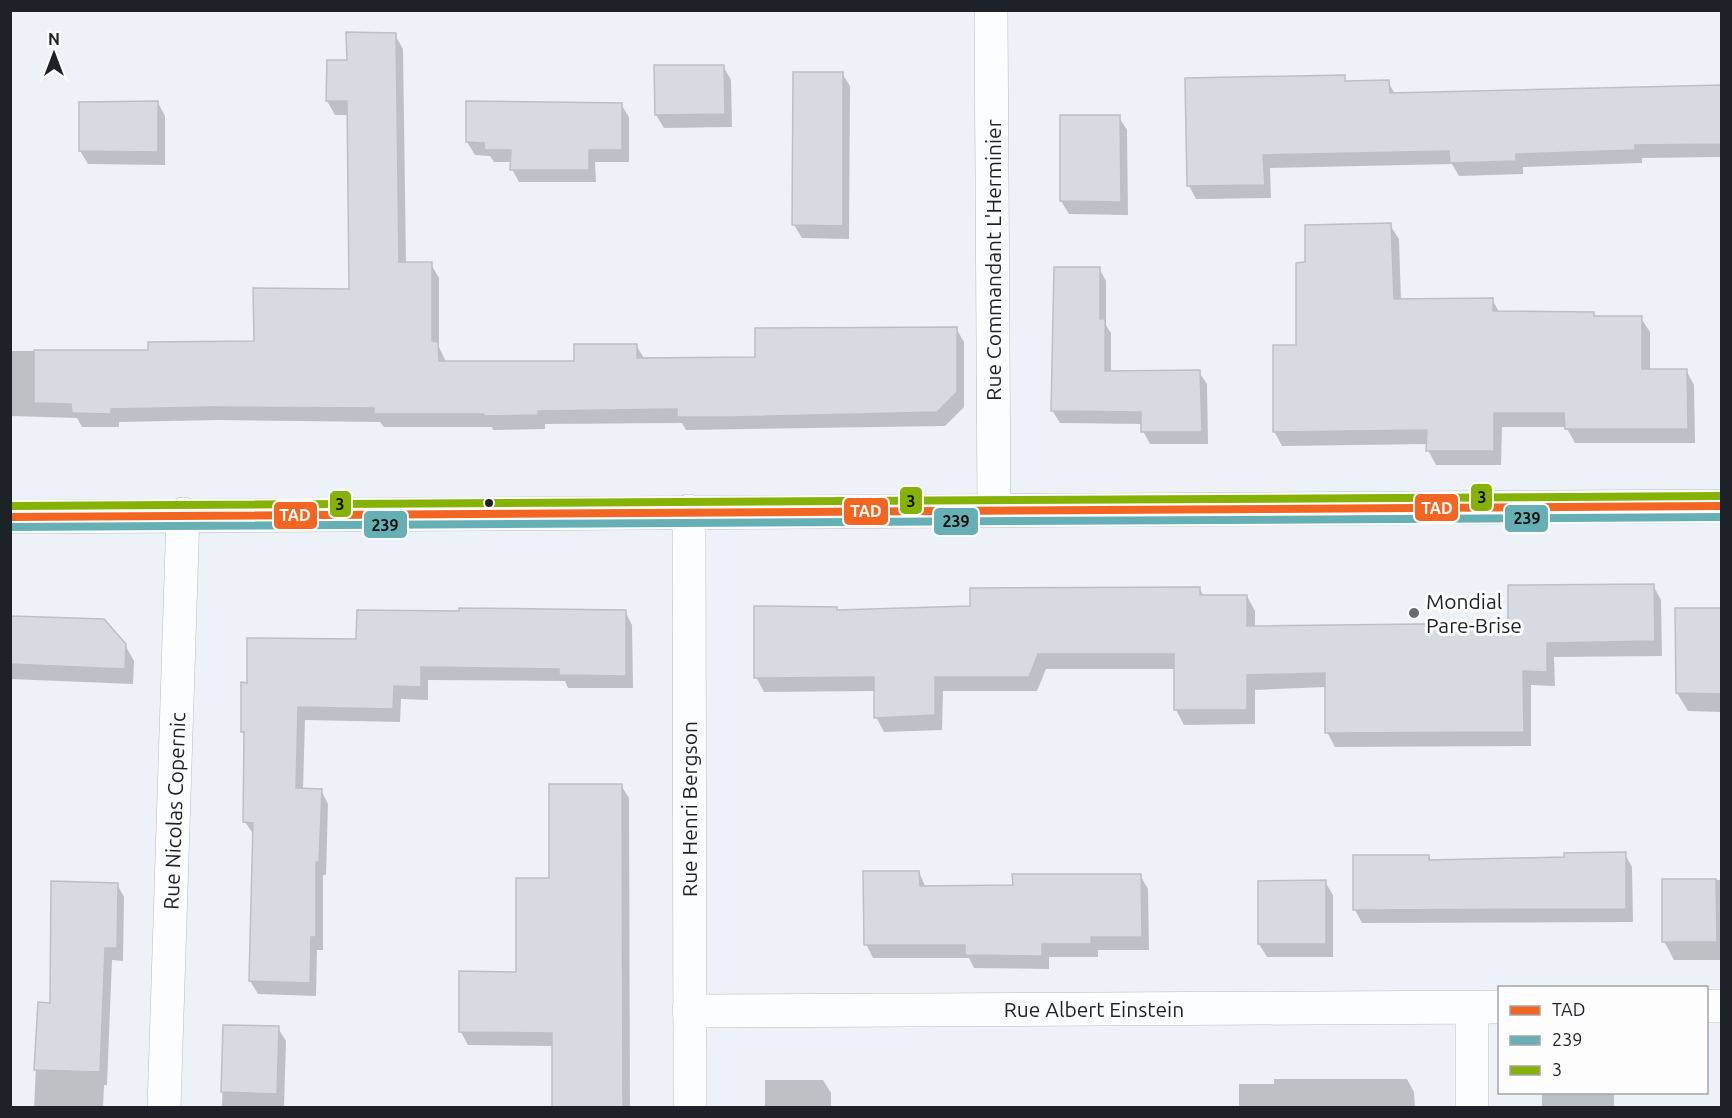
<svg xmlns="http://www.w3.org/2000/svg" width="1732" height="1118" font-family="Ubuntu,sans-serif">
  <rect width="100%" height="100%" fill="#ecf2f7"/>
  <g fill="#0003">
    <path d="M395,35L403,49L406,264H431L439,278V347L446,362H576L636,345L645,360L756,358L956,328L964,342V407L945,426L686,430L682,423L545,424V429L493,430L492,427H384L380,422L219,420L119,422V427H82L77,418L10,416V351H150L255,342L350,291L349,115H335L327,101L348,62Z"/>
    <path d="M723,66L731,80L732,127L664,128L656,115Z"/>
    <path d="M842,73L850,86L849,239L802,238L794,225Z"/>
    <path d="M1344,77L1347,83L1388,82L1395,94L1722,87V157L1642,158V163L1523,167V174L1459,176L1452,164L1270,168L1271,198L1196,199L1189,186Z"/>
    <path d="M158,103L165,116V165L88,164L80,151Z"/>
    <path d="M468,103L621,104L629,117V162H595L596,182H519L512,169V162H494L490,156L475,155L467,142Z"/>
    <path d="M10,115L12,117V166H10Z"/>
    <path d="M1119,117L1127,130L1128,215L1069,214L1061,201Z"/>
    <path d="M1390,225L1399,239L1401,300L1492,299L1499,312L1593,313L1595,318H1641L1650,332V370H1686L1694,385L1695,443H1575L1566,427H1502L1501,465H1436L1428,450V444L1282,446L1274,431L1298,347L1306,264Z"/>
    <path d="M1099,268L1106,281V325L1111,333V373L1199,372L1207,384L1208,444H1150L1143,431V424L1060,423L1052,410Z"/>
    <path d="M1653,585L1661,600L1662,656L1554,657L1555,686L1531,685V746L1335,747L1327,732L1326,687L1255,690V724L1184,725L1176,710V669H1046L1037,691H943L942,730L884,732L876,717V691L764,692L756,677L836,608L838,611L971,608L1199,588L1204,596H1247L1255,611V627L1509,625Z"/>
    <path d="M1722,609V712L1688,711L1677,693Z"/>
    <path d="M625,611L632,625L633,688H568L565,681L428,680V700L401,699L400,722L305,720L303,790H321L328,804L326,875H323V950H317L316,996L258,994L250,981L254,835L245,822L246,738L242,731L249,685L357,641Z"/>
    <path d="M10,617L125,645L134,661L133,684L10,679Z"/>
    <path d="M621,785L629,798L630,1108H553V1046L468,1045L461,1032L518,974L550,880Z"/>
    <path d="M1625,854L1632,867L1633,922L1362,923L1355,910L1429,856L1431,861L1566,858Z"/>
    <path d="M919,872L926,888L1014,886L1140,875L1148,889L1149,950H1098V957H1049V969L974,968L969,958H873L866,944Z"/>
    <path d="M1664,880H1722V960H1674L1664,941Z"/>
    <path d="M1325,882L1333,895V957H1267L1259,944Z"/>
    <path d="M117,884L124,897L123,961L112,960L107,1085H104L103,1108H34L39,1004H51Z"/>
    <path d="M224,1026L278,1028L286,1041L284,1108H222Z"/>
    <path d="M1274,1079H1407L1414,1092L1415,1108H1239V1084H1274Z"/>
    <path d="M765,1080H823L831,1093V1108H765Z"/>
    <rect x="1542" y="1092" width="72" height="16"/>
  </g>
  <g fill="#d6dbe1" stroke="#bcc0c6" stroke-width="1.5">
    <path d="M346,32L396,33L399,262H432V341L438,342L439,361H574V344H637V358L755,357V328L957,327V392L937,412L731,417H677V409L538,411V415L484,416V414H374V408L210,407L111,409V414L72,413L71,404L34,403V350H148V342L254,341L253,288L349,289L347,101H326L327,60H347Z"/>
    <path d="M654,65H724L725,114L655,115Z"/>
    <path d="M793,72H843V226L792,225Z"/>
    <path d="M1345,75V81L1389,80L1390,93L1722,85V144L1635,145V150L1516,154V161L1450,163L1449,151L1263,155L1265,185L1187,186L1185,78Z"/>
    <path d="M158,101V152L79,151V102Z"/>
    <path d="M466,101L622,103V150H589V170H510L511,150H485L484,143L466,142Z"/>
    <path d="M1060,115H1120L1121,202L1060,201Z"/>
    <path d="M1391,223L1394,299L1493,298V311L1594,312V316H1642V369H1687L1688,429H1565L1564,413H1494V451H1426L1427,430L1273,432V345H1296V263L1305,262V225Z"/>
    <path d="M1054,267H1100V319H1105V371L1200,370L1202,432H1141V412L1051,411Z"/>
    <path d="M1654,584L1655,641L1547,643V672L1523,671L1524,732L1325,733V673L1247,675V710H1174V654H1038L1029,677H935V715L874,718V677L754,678V606L837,607V610L970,606V588L1200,587V595H1247V626L1508,623V585Z"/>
    <path d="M459,608L626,610V676L559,675V669L421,667V687L394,686L393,709L298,707L296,788L322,789L319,862H316V937H311L310,983L249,981L253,823L243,822L244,732H241V682L247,683V638L356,639L357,610L459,611Z"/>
    <path d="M1675,608H1722V694L1676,693Z"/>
    <path d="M10,616L104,619L126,644L125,669L10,664Z"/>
    <path d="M549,784H622L623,1107H552V1033L459,1032V971L516,972V878H549Z"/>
    <path d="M1626,852V909L1353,910V855H1429V860L1564,857V853Z"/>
    <path d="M863,871H919L920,886L1013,885L1012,874H1141L1142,937H1091V944H1042V956L965,955V945H864Z"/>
    <path d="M1662,879H1716L1717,942H1662Z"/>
    <path d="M1326,880V944H1258V881Z"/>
    <path d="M51,881L118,883L117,948H105L100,1072L34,1070L38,1002L50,1003Z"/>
    <path d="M223,1025L279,1026L277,1094L221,1092Z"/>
  </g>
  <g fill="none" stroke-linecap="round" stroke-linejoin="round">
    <g stroke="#b6bcc1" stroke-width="34">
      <g id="street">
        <path d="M991,10L994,509"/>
        <path d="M689,511L690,1108"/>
        <path d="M1706,1006H1722"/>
        <path d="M1472,1008V1108"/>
        <path d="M689,1011L1500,1007"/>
        <path d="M164,1108L183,514"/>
      </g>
    </g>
    <g stroke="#b6bcc1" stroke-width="34">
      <path id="primary" d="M10,517L1722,506"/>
    </g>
    <use href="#street" stroke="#fcfdfe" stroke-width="33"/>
    <use href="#primary" stroke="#fcfdfe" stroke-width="33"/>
    <g stroke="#fdfdfd" stroke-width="12">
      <path id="bus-1" d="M10,517L1722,506"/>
    </g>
    <g stroke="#fdfdfd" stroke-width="12">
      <path id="bus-2" d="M10,527L1722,517"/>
    </g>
    <g stroke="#fdfdfd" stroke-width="12">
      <path id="bus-3" d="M10,506L1722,496"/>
    </g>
    <use href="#bus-1" stroke="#f26522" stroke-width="8"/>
    <use href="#bus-2" stroke="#66b0b5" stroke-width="8"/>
    <use href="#bus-3" stroke="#86b206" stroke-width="8"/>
  </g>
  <circle fill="#1d2229" stroke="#fdfdfd" stroke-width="2" cx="489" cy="503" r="5"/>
  <circle fill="#656b71" stroke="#fdfdfd" stroke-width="2" cx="1414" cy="613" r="6"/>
  <g text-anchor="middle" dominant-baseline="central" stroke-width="6" stroke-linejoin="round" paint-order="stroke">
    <g font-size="21" fill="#1d2229" stroke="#fdfdfd">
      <text transform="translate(993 260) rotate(-90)">Rue Commandant L'Herminier</text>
      <text transform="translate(689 809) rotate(-90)">Rue Henri Bergson</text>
      <text transform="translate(174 811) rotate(-88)">Rue Nicolas Copernic</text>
      <text x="1094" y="1009">Rue Albert Einstein</text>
    </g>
    <g font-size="21" fill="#1d2229" stroke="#fdfdfd" text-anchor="start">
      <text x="1426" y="601">Mondial<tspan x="1426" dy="24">Pare-Brise</tspan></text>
    </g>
  </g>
  <g stroke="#fdfdfd" stroke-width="2">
    <rect x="1470" y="483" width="23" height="29" rx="6" fill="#86b206"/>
    <rect x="899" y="486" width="24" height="29" rx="6" fill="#86b206"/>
    <rect x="329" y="490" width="23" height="28" rx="6" fill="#86b206"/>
    <rect x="1414" y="493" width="45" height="29" rx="6" fill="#f26522"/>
    <rect x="843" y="497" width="46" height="29" rx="6" fill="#f26522"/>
    <rect x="273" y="501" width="45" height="29" rx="6" fill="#f26522"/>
    <rect x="1504" y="504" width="45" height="29" rx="6" fill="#66b0b5"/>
    <rect x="933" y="507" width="46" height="29" rx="6" fill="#66b0b5"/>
    <rect x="363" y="510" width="45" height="29" rx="6" fill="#66b0b5"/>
  </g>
  <g font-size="16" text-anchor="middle" font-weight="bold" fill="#fff">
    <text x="1437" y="514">TAD</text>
    <text x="866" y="517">TAD</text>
    <text x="295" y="521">TAD</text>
  </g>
  <g font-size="16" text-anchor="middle" font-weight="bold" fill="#111">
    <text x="1482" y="503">3</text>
    <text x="911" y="507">3</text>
    <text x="340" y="510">3</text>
    <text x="1527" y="524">239</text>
    <text x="956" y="527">239</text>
    <text x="385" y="531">239</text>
  </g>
  <rect width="1732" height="1118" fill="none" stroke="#1d2229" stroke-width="24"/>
  <rect x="1498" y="986" width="210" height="108" fill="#fdfdfd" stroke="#a3a5a8" stroke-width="1.5"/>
  <rect x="1510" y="1006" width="30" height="9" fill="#f26522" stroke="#a3a5a8" stroke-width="1.5"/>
  <text x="1552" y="1016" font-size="18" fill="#1d2229">TAD</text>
  <rect x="1510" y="1036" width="30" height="9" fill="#66b0b5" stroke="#a3a5a8" stroke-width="1.5"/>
  <text x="1552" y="1046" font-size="18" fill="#1d2229">239</text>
  <rect x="1510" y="1066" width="30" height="9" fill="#86b206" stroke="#a3a5a8" stroke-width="1.5"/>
  <text x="1552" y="1076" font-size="18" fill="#1d2229">3</text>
  <g transform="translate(54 54)" stroke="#fdfdfd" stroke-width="4.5" paint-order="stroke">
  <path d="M0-4.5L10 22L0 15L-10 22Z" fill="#1d2229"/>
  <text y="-9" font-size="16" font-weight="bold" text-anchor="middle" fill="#1d2229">N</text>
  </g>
</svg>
